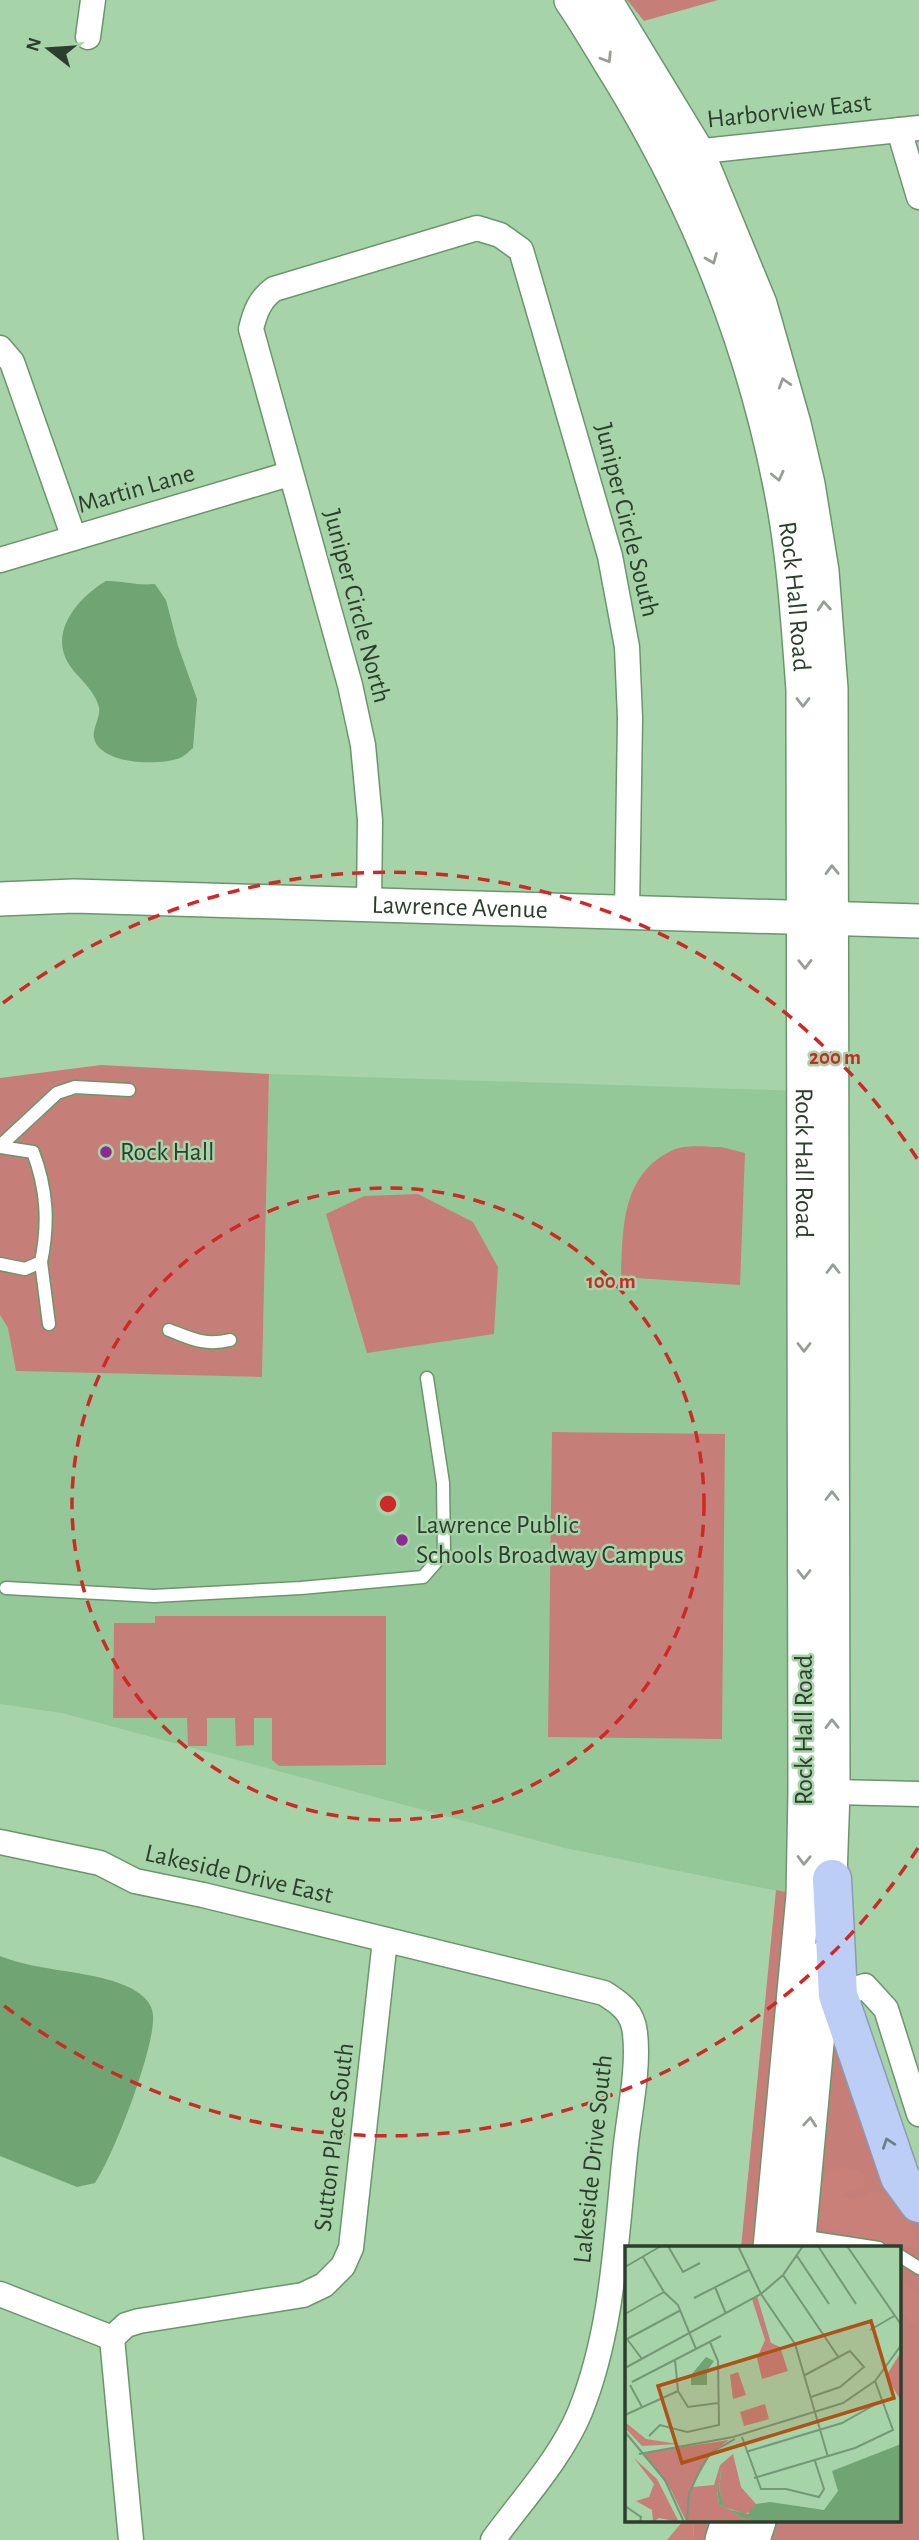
<svg xmlns="http://www.w3.org/2000/svg" width="919" height="2540" font-family="'Alegreya Sans',sans-serif">
  <rect width="100%" height="100%" fill="#a6d3a8"/>
  <path fill="#95c898" d="M269,1074L805,1091L803,1896L565,1848L62,1713L0,1704V1315L8,1328L262,1377Z"/>
  <g fill="#c67f78">
    <path d="M627,0H718L644,21Z"/>
    <path d="M101,1065L269,1074L262,1377L16,1371L8,1328L0,1315V1078Z"/>
    <path d="M721,1147L745,1153L740,1285L621,1277C623,1228 621,1174 673,1150C685,1144 707,1147 721,1147Z"/>
    <path d="M418,1194L473,1222L498,1267L494,1334L367,1353L326,1214L364,1196Z"/>
    <path d="M552,1432L725,1434L722,1739L548,1737Z"/>
    <path d="M155,1616H386V1765L279,1766L272,1760V1718H254V1745L236,1746L235,1718H207V1746H188L187,1718H113L114,1623H155Z"/>
    <path d="M776,1890L800,1895L766,2248H741Z"/>
    <path d="M824,1951L919,2196V2540H756L762,2521H900V2248H801Z"/>
    <path d="M694,2521H722L717,2540H693Z"/>
  </g>
  <g fill="#c98079">
    <path d="M840,2168L856,2170L865,2175L864,2187L848,2191L843,2197L859,2198L872,2191C902,2198 911,2220 918,2247H900L820,2227C817,2220 811,2213 809,2206C807,2188 825,2171 840,2168Z"/>
    <path d="M900,2278L919,2296V2330L900,2313Z"/>
    <path d="M683,2521H694L693,2540H667Z"/>
  </g>
  <g fill="#70a573">
    <path d="M106,581C124,581 138,586 155,584L166,600L178,646L197,699L193,748C189,751 185,756 180,758C160,766 100,765 94,738C92,729 101,717 99,707C93,686 74,676 66,659C51,627 82,595 106,581Z"/>
    <path d="M0,1956C39,1972 91,1970 126,1986C138,1991 153,2001 153,2016C155,2048 114,2155 95,2183L77,2187L0,2156Z"/>
  </g>
  <g fill="none" stroke-linecap="round" stroke-linejoin="round">
    <g stroke="#6b966d" stroke-width="15">
      <g id="lane">
        <path d="M0,1146L57,1093L75,1087L129,1090"/>
        <path d="M0,1147L33,1152C47,1189 49,1223 41,1262L25,1269L0,1264"/>
        <path d="M41,1262L49,1324"/>
        <path d="M169,1330C192,1339 205,1346 230,1340"/>
        <path d="M6,1588L154,1596L301,1588L423,1577L444,1553L443,1483L427,1378"/>
        <path d="M800,2236L879,2248"/>
        <path d="M900,2256L919,2268"/>
      </g>
    </g>
    <g stroke="#6b966d" stroke-width="27">
      <g id="street">
        <path d="M88,37L93,0"/>
        <path d="M899,130L919,197"/>
        <path d="M684,153L919,128"/>
        <path d="M0,348L12,362L74,538"/>
        <path d="M0,560L289,474"/>
        <path d="M369,906L370,820L363,745L350,685L251,329C255,312 260,299 274,289L477,228L500,235L521,250L610,556L627,647L630,718L627,912"/>
        <path d="M833,1792L919,1794"/>
        <path d="M0,1842L100,1863L135,1881L203,1895L604,1993C620,2003 633,2012 635,2033C639,2068 630,2109 626,2144C616,2234 614,2328 580,2412C561,2458 522,2500 493,2540"/>
        <path d="M838,1995L865,1986L886,2009L919,2114"/>
        <path d="M0,2294L112,2338"/>
        <path d="M112,2338L126,2325L139,2321L303,2295L324,2285L343,2266L351,2248L385,1940"/>
        <path d="M112,2338L131,2540"/>
      </g>
    </g>
    <g stroke="#6b966d" stroke-width="36">
      <g id="secondary">
        <path id="s1" d="M571,0C587,23 601,48 616,72C695,200 752,341 781,490C794,556 798,623 803,690L805,1792L803,1896L770,2248"/>
        <path d="M605,0L697,151L760,304L794,424L808,484L822,571L831,689L833,1792L829,1904"/>
        <path id="s2" d="M0,899L74,896L919,921"/>
        <path d="M798,2248L825,1957"/>
        <path d="M722,2540L728,2521"/>
        <path d="M753,2540L759,2521"/>
      </g>
    </g>
    <g stroke="#8a9cb0" stroke-width="41">
      <path id="highway" d="M832,1879L838,1995L900,2177L919,2203"/>
    </g>
    <use href="#lane" stroke="#fff" stroke-width="12"/>
    <use href="#street" stroke="#fff" stroke-width="24"/>
    <use href="#secondary" stroke="#fff" stroke-width="33"/>
    <use href="#highway" stroke="#bccef6" stroke-width="38"/>
  </g>
  <defs><path id="oneway-chevron" d="M-2-3.5L2.5 0L-2 3.5" fill="none" stroke-width="1.6" stroke-linecap="round" stroke-linejoin="round" transform="scale(1.75)"/></defs>
  <g stroke="#969f96">
    <use href="#oneway-chevron" transform="translate(607 58) rotate(58)"/>
    <use href="#oneway-chevron" transform="translate(712 259) rotate(68)"/>
    <use href="#oneway-chevron" transform="translate(784 383) rotate(-107)"/>
    <use href="#oneway-chevron" transform="translate(778 476) rotate(77)"/>
    <use href="#oneway-chevron" transform="translate(824 606) rotate(-95)"/>
    <use href="#oneway-chevron" transform="translate(803 702) rotate(90)"/>
    <use href="#oneway-chevron" transform="translate(832 870) rotate(-91)"/>
    <use href="#oneway-chevron" transform="translate(805 964) rotate(89)"/>
    <use href="#oneway-chevron" transform="translate(833 1269) rotate(-90)"/>
    <use href="#oneway-chevron" transform="translate(804 1347) rotate(90)"/>
    <use href="#oneway-chevron" transform="translate(832 1496) rotate(-90)"/>
    <use href="#oneway-chevron" transform="translate(804 1574) rotate(90)"/>
    <use href="#oneway-chevron" transform="translate(832 1724) rotate(-91)"/>
    <use href="#oneway-chevron" transform="translate(804 1860) rotate(91)"/>
    <use href="#oneway-chevron" transform="translate(810 2122) rotate(-85)"/>
  </g>
  <use stroke="#6d7f87" href="#oneway-chevron" transform="translate(888 2143) rotate(-109)"/>
  <g fill="none" stroke="#ce2928" stroke-width="3.5" stroke-dasharray="12 9">
    <circle cx="388" cy="1504" r="316"/>
    <path d="M918 1848A632 632 0 0 1 3 2005M3 1003A632 632 0 0 1 918 1160"/>
  </g>
  <g fill="#8d2a92" stroke="#a6d3a8" stroke-width="2.5">
    <circle cx="106" cy="1152" r="7"/>
    <circle cx="402" cy="1540" r="7"/>
  </g>
  <g text-anchor="middle" dominant-baseline="central" stroke-width="5" stroke-linejoin="round" paint-order="stroke">
    <g font-size="26" fill="#2c3f2d" stroke="#a6d3a8">
      <text transform="translate(789 111) rotate(-6)">Harborview East</text>
      <text transform="translate(136 489) rotate(-16)">Martin Lane</text>
      <text transform="translate(627 520) rotate(76)">Juniper Circle South</text>
      <text stroke="none"><textPath href="#s1" startOffset="644">Rock Hall Road</textPath></text>
      <text transform="translate(357 606) rotate(75)">Juniper Circle North</text>
      <text stroke="none"><textPath href="#s2" startOffset="460">Lawrence Avenue</textPath></text>
      <text stroke="none"><textPath href="#s1" startOffset="1211">Rock Hall Road</textPath></text>
      <text transform="translate(804 1730) rotate(-90)">Rock Hall Road</text>
      <text transform="translate(239 1874) rotate(13)">Lakeside Drive East</text>
      <text transform="translate(334 2137) rotate(-83)">Sutton Place South</text>
      <text transform="translate(593 2159) rotate(-84)">Lakeside Drive South</text>
    </g>
    <g font-size="26" fill="#2c3f2d" stroke="#a6d3a8" text-anchor="start">
      <text x="120" y="1152">Rock Hall</text>
      <text x="416" y="1525">Lawrence Public<tspan x="416" dy="30">Schools Broadway Campus</tspan></text>
    </g>
  </g>
  <g transform="translate(625 2246)">
    <rect width="276" height="276" fill="#a6d3a8"/>
    <path d="M132,50L146,97L155,101L163,125L137,133L132,112L140,94L127,53ZM276,106V155L261,130ZM113,126L121,149L108,153L105,129ZM140,158L144,173L119,180L115,166ZM104,194L87,206L67,241L89,239L95,219L108,208L116,241L131,258L130,264L120,268L99,261L94,243L97,220L92,245L94,258L119,273L141,265L121,276L61,275L46,244L18,207ZM9,212L32,233L54,276L34,272L28,276L27,264L11,255L24,251L29,238Z" fill="#c67f78"/>
    <path d="M0,176L21,193L54,198L17,200L0,182Z" fill="#c98079"/>
    <path d="M81,111L89,115L82,125V139H66V129ZM276,198V276H121L128,271L119,273L94,258L92,244L97,219L94,243L99,260L106,264L123,268L131,258L145,256L199,264L213,245L207,225Z" fill="#70a573"/>
    <path fill="none" stroke="#759877" stroke-width="2" d="M43,0L58,26L75,17M113,0L136,48L170,98L203,211M193,0L231,58M222,0L277,80M172,10L204,58M18,11L39,46L53,59L71,103M0,21L36,0M158,29L214,112M90,41L101,68M69,52L124,24M0,68L39,46M245,84L269,70M2,93L56,64M2,93L17,113M50,114L53,145L63,161L93,157M0,122L136,48L158,29L178,0M180,129L225,105L239,121L215,141L186,151M7,136L96,90M5,139L17,161M0,169L53,145M0,186L40,234L59,276M24,190L35,179L62,186L94,179L93,115L85,96M117,191L136,243H161L194,251L199,243L190,215M121,206L217,177L258,154M14,208L108,191L218,157L250,135L277,98M129,232L230,202L268,184L250,135M0,260L16,271L15,276M62,274L64,248L77,219L87,206L110,193"/>
    <path fill="#b05116" fill-opacity="0.15" stroke="#b05116" stroke-width="3.5" d="M246,75L269,152L57,217L33,140Z"/>
    <rect width="276" height="276" fill="none" stroke="#2c3f2d" stroke-width="3.5"/>
  </g>
  <circle cx="388" cy="1504" r="10" fill="#ce2928" stroke="#a6d3a8" stroke-width="3.5"/>
  <g font-size="21" text-anchor="middle" font-weight="bold" fill="#ce2928" stroke="#a6d3a8" stroke-width="5" stroke-linejoin="round" paint-order="stroke">
    <text x="835" y="1064">200 m</text>
    <text x="611" y="1288">100 m</text>
  </g>
  <g transform="translate(49 49) rotate(287)" stroke="#a6d3a8" stroke-width="5" paint-order="stroke">
  <path d="M0-5L12 26L0 18L-12 26Z" fill="#2c3f2d"/>
  <text y="-10" font-size="19" font-weight="bold" text-anchor="middle" fill="#2c3f2d">N</text>
  </g>
</svg>
